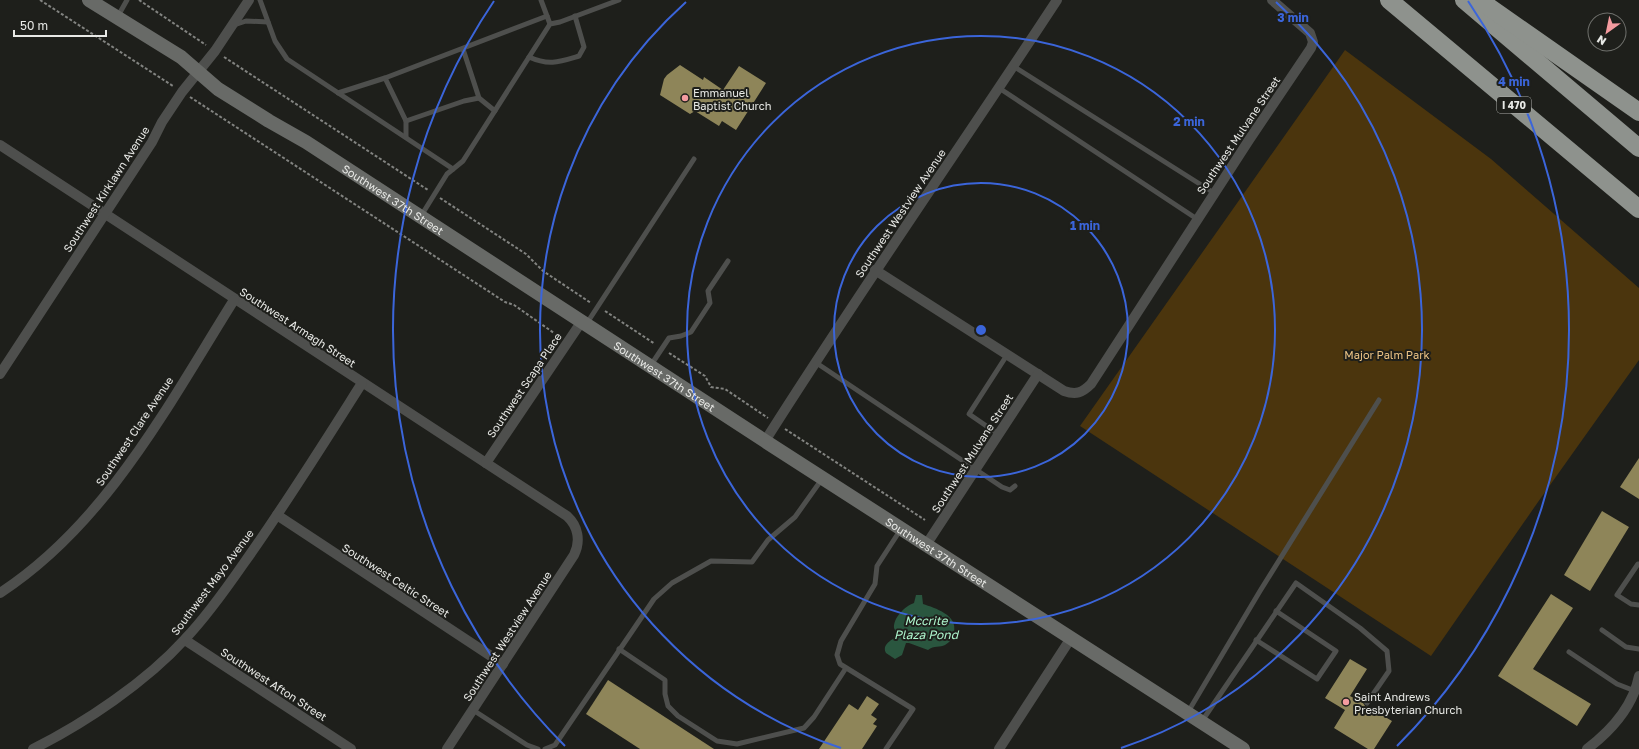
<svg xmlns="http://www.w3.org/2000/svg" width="1639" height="749" font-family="'Golos Text',sans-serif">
  <rect width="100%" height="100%" fill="#1e1f1b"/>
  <path fill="#4b350d" d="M1345,50L1491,159L1639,288V360L1538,502L1431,656L1080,426Z"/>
  <path fill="#2a563f" d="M916,595H922L923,604C935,608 958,615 954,632C954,637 950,642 945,645C940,648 934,645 928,650L909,643H906L902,655L895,659L886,653C882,645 890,641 896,637L897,634C896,632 895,630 894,628C893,618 905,606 914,603Z"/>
  <g fill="#8e8559">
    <path d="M680,65L703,80L704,77L723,90L739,66L766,83L736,130L722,121L719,126L695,111L690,114L660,95L664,79L667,75Z"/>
    <path d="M1639,458V499L1620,487Z"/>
    <path d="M1602,511L1629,527L1590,591L1564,575Z"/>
    <path d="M1551,594L1573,608L1533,669L1591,704L1577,726L1498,676Z"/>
    <path d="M1350,659L1367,669L1350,696L1363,703L1365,706L1368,707L1392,721L1374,749H1368L1334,728L1345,710L1325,698Z"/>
    <path d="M608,680L714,749H640L586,714Z"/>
    <path d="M867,696L879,704L871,715L877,719L873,724L877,726L862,749H819L849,704L858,710Z"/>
  </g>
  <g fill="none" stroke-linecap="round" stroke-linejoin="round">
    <g stroke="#828380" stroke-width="2" stroke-dasharray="3 2" stroke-linecap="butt">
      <path d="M40,0L173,86"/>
      <path d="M139,0L206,45"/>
      <path d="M224,57L428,190"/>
      <path d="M190,97L505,302L514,305L554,333"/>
      <path d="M440,198L526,254L543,271L591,303"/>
      <path d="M605,311L655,344"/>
      <path d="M669,353L705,376L711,387L725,389L768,418"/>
      <path d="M785,429L925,520"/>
    </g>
    <g stroke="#4e4f4d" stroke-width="5">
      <path d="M260,0L275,41L287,59L453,169"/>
      <path d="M541,0L550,24"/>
      <path d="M118,16L127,0"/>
      <path d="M234,25L246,21L268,22"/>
      <path d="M463,49L479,98L495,111"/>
      <path d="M529,57C549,66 559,62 579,56L584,47L575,16"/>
      <path d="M1013,66L1214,193"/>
      <path d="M385,78L406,121V137"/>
      <path d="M999,88L1197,219"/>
      <path d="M338,93L385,78L547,16"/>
      <path d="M406,121L464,101L479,98"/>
      <path d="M421,216L447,174L463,161L550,24L560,22L619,0"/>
      <path d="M587,323L694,159"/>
      <path d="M815,362L1002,487L1010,490L1015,486"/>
      <path d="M651,365L669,338L681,336L691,332L710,303L708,291L728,261"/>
      <path d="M998,434L969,414L1007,355"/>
      <path d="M1639,564H1638L1617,595L1631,604L1639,605"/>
      <path d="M1602,630L1626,647L1639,649"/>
      <path d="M1256,640L1317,679L1336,651L1276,611"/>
      <path d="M619,649L665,680V694L668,706L678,716L717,741L737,744L804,728L814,717L846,668"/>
      <path d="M1569,652L1617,684L1635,691"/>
      <path d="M473,710L527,745L538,749"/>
      <path d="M1188,712L1260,591L1379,400"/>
      <path d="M1202,721L1296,583L1360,628L1387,651L1389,671L1367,703"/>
      <path d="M545,749L555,745L654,599L672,583L711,561L752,562L768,540L795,517L822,479"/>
      <path d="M886,749L913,709L840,664L837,655L841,641L875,584L877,566L901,529"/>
    </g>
    <g stroke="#4e4f4d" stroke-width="10">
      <path d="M0,145L567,516C578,526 581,541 574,555L447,749"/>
      <path d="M875,270L1064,391C1076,395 1082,393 1091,384L1249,140L1311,48L1313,42L1310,33L1272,0"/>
      <path d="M0,374L152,142L162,122L182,92L215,51L249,0"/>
      <path d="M765,441C859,292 960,148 1057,0"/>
      <path d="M486,463L582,321"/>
      <path d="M277,515L503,664"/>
      <path d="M926,545L1038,374"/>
      <path d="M0,593C107,523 168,405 234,300"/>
      <path d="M185,640L351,749"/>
      <path d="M33,749C85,723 146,682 185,639C207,616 226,589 244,563C286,504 324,443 362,383"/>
      <path d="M999,749L1071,638"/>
      <path d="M1587,749C1612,730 1633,707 1639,676"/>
    </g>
    <path stroke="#686a67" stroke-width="14" id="s1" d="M89,0L181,57L218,89L269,121L306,142L765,441L1243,749"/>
    <g stroke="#8e928d" stroke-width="18">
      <path d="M1389,0L1639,209"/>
      <path d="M1464,0L1639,148"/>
      <path d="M1479,0L1639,112"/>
    </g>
  </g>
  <g fill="none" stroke="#3b65da" stroke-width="2">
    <circle cx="981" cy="330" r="147"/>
    <circle cx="981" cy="330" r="294"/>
    <path d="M841 748A441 441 0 0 1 686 2M1276 2A441 441 0 0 1 1121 748"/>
    <path d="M565 746A588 588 0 0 1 494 1M1468 1A588 588 0 0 1 1397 746"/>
  </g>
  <g fill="#f49b9f" stroke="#1e1f1b" stroke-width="1.5">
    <circle cx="685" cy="98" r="4"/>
    <circle cx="1346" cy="702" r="4"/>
  </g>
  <g text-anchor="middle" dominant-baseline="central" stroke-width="4" stroke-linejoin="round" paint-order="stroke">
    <rect fill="#1e1f1b" stroke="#abaca9" stroke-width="1" x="1497" y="97" width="34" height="16" rx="3"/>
    <g font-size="10" font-weight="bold" fill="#e8e9e6">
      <text x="1514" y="105">I 470</text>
    </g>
    <g font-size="11" fill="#e8e9e6" stroke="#1e1f1b" text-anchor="start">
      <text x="693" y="92">Emmanuel<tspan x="693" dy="13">Baptist Church</tspan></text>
      <text x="1354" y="696">Saint Andrews<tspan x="1354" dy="13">Presbyterian Church</tspan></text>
    </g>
    <g font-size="11" fill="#e8e9e6" stroke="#1e1f1b">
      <text transform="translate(1238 135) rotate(-56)">Southwest Mulvane Street</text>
      <text transform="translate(106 189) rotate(-57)">Southwest Kirklawn Avenue</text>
      <text stroke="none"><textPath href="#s1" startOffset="364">Southwest 37th Street</textPath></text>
      <text transform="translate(900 213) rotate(-56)">Southwest Westview Avenue</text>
      <text transform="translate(298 327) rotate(33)">Southwest Armagh Street</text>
      <text stroke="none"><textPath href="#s1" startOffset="688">Southwest 37th Street</textPath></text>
      <text transform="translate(524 385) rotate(-56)">Southwest Scapa Place</text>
      <text transform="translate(134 431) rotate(-56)">Southwest Clare Avenue</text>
      <text transform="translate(972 453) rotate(-57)">Southwest Mulvane Street</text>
      <text stroke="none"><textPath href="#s1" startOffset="1012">Southwest 37th Street</textPath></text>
      <text transform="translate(396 580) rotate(33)">Southwest Celtic Street</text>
      <text transform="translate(212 582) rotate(-53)">Southwest Mayo Avenue</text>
      <text transform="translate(507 636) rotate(-57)">Southwest Westview Avenue</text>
      <text transform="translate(274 684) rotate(33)">Southwest Afton Street</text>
    </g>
    <g font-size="11" fill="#edc485" stroke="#1e1f1b">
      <text x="1387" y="354">Major Palm Park</text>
    </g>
    <g font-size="12" font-style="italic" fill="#aef7ce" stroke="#1e1f1b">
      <text x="926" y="620">Mccrite<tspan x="926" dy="14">Plaza Pond</tspan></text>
    </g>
  </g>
  <circle cx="981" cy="330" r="6" fill="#3b65da" stroke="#1e1f1b" stroke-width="2"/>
  <g font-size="12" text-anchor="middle" font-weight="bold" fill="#3b65da" stroke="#1e1f1b" stroke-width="4" stroke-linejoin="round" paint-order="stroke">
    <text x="1293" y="22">3 min</text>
    <text x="1514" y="86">4 min</text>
    <text x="1189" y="126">2 min</text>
    <text x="1085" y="230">1 min</text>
  </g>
  <g transform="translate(1607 32) rotate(213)"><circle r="19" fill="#1e1f1b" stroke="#6f706c"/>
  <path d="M0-3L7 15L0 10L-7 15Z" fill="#f49b9f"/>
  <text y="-6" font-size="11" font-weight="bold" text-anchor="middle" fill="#e8e9e6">N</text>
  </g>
  <path d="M14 30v6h92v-6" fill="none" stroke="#e8e9e6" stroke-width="2"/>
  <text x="20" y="30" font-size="12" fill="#e8e9e6" stroke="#1e1f1b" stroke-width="3" paint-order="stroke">50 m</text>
</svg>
